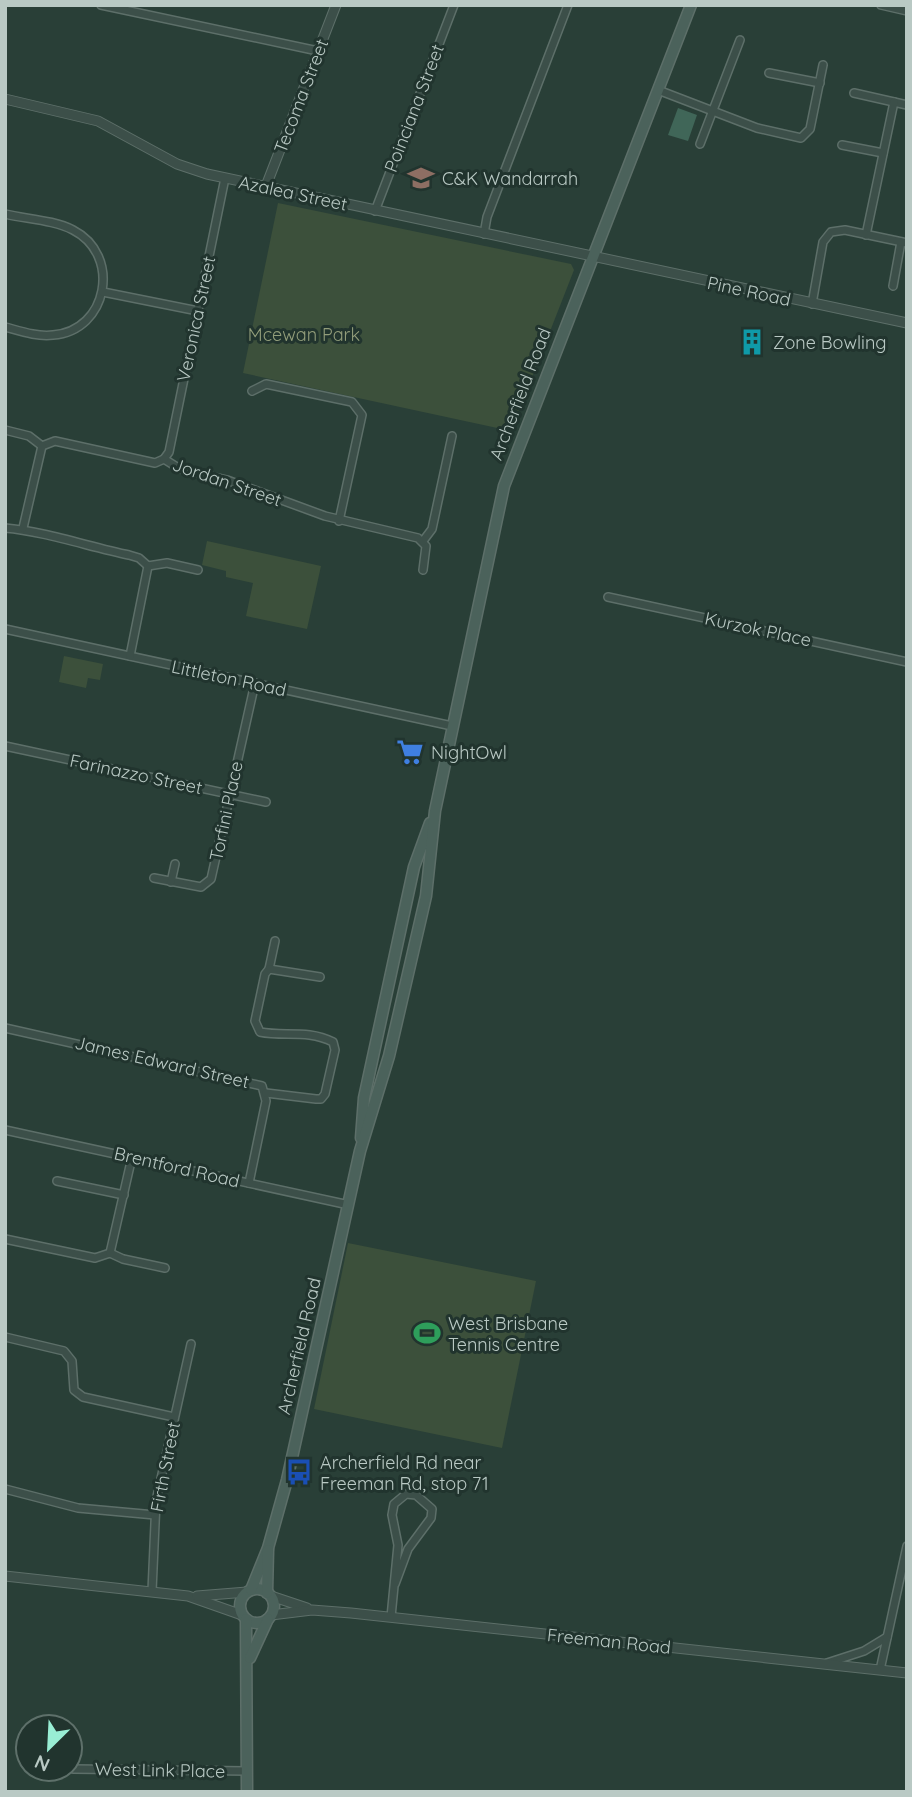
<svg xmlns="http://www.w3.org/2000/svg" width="912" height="1797" font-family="Quicksand,sans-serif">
  <rect width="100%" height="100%" fill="#293f37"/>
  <g fill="#3c503b">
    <path d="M278,203L571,264L574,270L511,431L243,373Z"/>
    <path d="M207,541L321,566L307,629L246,616L253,583L226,577V571L202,565Z"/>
    <path d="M64,656L103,664L100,680L88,678L86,688L59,682Z"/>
    <path d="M348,1243L536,1281L502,1448L314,1409Z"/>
  </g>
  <path fill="#406658" d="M678,108L697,115L688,141L668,135Z"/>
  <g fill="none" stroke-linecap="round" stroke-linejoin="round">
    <g stroke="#5d6f69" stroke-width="10">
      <g id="minor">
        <path d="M101,5L318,51"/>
        <path d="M881,5L907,11"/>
        <path d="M769,73L820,83"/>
        <path d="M658,90L757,128L801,138L810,129L823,65"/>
        <path d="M854,93L907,105"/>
        <path d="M700,144L740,40"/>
        <path d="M842,145L883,153"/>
        <path d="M375,211L454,5"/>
        <path d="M5,214C26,219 54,220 73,230C122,255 108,331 53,335C37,337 20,331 5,327"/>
        <path d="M484,234L487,217L568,5"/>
        <path d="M866,235L894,102"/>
        <path d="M893,286L901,242"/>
        <path d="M103,292L198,311"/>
        <path d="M812,304L823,242L831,232L845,230L907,243"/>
        <path d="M252,391L266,384L352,402L362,415L339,521"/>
        <path d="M5,430L29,436L42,446L55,441L155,463L164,459L180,469L227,480L325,516L418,538L426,546L423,570"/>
        <path d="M164,459L169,452L225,178"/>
        <path d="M5,528C43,531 90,547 129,555L139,558L148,566L167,563L198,570"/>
        <path d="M23,528L42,446"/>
        <path d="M423,541L432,529L452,436"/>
        <path d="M608,597L907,662"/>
        <path d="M5,629L452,726"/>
        <path d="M130,656L148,566"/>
        <path d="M5,746L266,802"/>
        <path d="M154,878L201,887L211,879L255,683"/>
        <path d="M171,882L175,864"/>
        <path d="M269,969L275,941"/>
        <path d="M5,1028L262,1086L266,1101L249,1183"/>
        <path d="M266,1093L316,1099H321L325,1094L335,1050L333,1042C307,1029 284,1037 260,1032L255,1021L265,974L269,969L320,977"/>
        <path d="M5,1130L349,1205"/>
        <path d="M57,1181L124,1195"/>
        <path d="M5,1239L95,1258L110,1253L132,1157"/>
        <path d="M110,1253L123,1259L165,1268"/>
        <path d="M5,1337L64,1351L72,1361L74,1390L83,1397L174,1417"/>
        <path d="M5,1489L78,1508L155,1515"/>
        <path d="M152,1591L156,1501L191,1344"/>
        <path d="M391,1617L398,1545L392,1515L394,1504L406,1494L416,1495L432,1509L431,1518L408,1549L395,1584"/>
        <path d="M827,1663L864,1651L887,1637"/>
        <path d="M880,1670L907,1546"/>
        <path d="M73,1769L247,1771"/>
      </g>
    </g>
    <g stroke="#5d6f69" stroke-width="11">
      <g id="tertiary">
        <path d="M5,99L98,121L177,164L207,174L907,323"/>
        <path d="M266,186L336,5"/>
        <path d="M5,1576L188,1596L242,1615"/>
        <path d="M197,1596L247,1592"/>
        <path d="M271,1596L307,1608"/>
        <path d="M271,1615L312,1610L351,1613L907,1673"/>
      </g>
    </g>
    <g stroke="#5d6f69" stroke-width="13">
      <g id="secondary">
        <path d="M361,1138L364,1098L414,867L430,823"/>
        <circle cx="257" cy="1606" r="17"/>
        <path d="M251,1590L268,1548L287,1480L360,1151L389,1056L426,896L435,811L504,486L691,5"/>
        <path d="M267,1593L268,1550"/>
        <path d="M246,1619L247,1792"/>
        <path d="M250,1658L268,1619"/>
      </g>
    </g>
    <use href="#minor" stroke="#3c4f49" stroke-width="7"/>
    <use href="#tertiary" stroke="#3c4f49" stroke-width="9"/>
    <use href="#secondary" stroke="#4b625b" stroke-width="10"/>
  </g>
  <defs>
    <g id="school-bare" transform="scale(2.1)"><path d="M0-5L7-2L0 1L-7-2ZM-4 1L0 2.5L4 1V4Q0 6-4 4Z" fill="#8d6e63" stroke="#21342e" stroke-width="2.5" paint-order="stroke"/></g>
    <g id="building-bare" transform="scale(2.1)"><path d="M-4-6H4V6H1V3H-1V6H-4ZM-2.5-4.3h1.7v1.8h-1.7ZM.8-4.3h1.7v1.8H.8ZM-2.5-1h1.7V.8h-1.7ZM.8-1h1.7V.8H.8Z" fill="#0f9aa8" stroke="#21342e" stroke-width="2.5" paint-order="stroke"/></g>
    <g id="supermarket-bare" transform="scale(2.1)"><path d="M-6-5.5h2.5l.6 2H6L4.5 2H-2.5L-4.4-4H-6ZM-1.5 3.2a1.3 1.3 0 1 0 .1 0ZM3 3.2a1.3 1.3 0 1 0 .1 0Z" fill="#3f7fe0" stroke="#21342e" stroke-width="2.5" paint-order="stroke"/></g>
    <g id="stadium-bare" transform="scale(2.1)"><path d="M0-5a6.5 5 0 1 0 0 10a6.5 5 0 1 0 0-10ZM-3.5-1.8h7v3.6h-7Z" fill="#2e9e5b" stroke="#21342e" stroke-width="2.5" paint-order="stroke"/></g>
    <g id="bus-bare" transform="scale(2.1)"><path d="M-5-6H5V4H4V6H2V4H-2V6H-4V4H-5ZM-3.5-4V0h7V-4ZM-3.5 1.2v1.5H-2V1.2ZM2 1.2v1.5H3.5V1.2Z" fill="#1a4fb4" stroke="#21342e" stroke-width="2.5" paint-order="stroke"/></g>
  </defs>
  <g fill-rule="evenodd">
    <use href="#school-bare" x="421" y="178"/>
    <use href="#building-bare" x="752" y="342"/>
    <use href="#supermarket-bare" x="410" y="752"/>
    <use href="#stadium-bare" x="427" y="1333"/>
    <use href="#bus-bare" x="299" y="1472"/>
  </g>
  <g text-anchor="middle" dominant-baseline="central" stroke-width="6" stroke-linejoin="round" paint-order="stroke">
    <g font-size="18" fill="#b9c9c4" stroke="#21342e">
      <text transform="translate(301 96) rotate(-69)">Tecoma Street</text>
      <text transform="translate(414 108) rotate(-69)">Poinciana Street</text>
      <text transform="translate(293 193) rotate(12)">Azalea Street</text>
      <text transform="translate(749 291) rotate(12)">Pine Road</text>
      <text transform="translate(196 319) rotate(-78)">Veronica Street</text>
      <text transform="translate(520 394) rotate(-69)">Archerfield Road</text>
      <text transform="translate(227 482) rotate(19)">Jordan Street</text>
      <text transform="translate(758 629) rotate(12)">Kurzok Place</text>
      <text transform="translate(229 678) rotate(12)">Littleton Road</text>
      <text transform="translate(136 774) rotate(12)">Farinazzo Street</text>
      <text transform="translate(226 811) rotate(-78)">Torfini Place</text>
      <text transform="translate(162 1062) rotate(13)">James Edward Street</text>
      <text transform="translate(177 1167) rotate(13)">Brentford Road</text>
      <text transform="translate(299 1346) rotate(-77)">Archerfield Road</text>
      <text transform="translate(165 1467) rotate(-79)">Firth Street</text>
      <text transform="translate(609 1641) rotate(6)">Freeman Road</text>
      <text transform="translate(160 1770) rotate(1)">West Link Place</text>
    </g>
    <g font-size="18" fill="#b9c9c4" stroke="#21342e" text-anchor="start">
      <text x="442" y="178">C&amp;K Wandarrah</text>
      <text x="773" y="342">Zone Bowling</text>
      <text x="431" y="752">NightOwl</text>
      <text x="448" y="1323">West Brisbane<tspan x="448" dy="21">Tennis Centre</tspan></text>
      <text x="320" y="1462">Archerfield Rd near<tspan x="320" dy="21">Freeman Rd, stop 71</tspan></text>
    </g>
    <g font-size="18" fill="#929d7a" stroke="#21342e">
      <text x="304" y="334">Mcewan Park</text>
    </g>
  </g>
  <rect width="912" height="1797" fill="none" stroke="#b9c9c4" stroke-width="14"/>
  <g transform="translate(49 1748) rotate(204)"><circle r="33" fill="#21342e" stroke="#5e706a" stroke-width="2"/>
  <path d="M0-5L12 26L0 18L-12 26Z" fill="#99eed4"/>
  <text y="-10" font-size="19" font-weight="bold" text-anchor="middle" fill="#b9c9c4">N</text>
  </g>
</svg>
